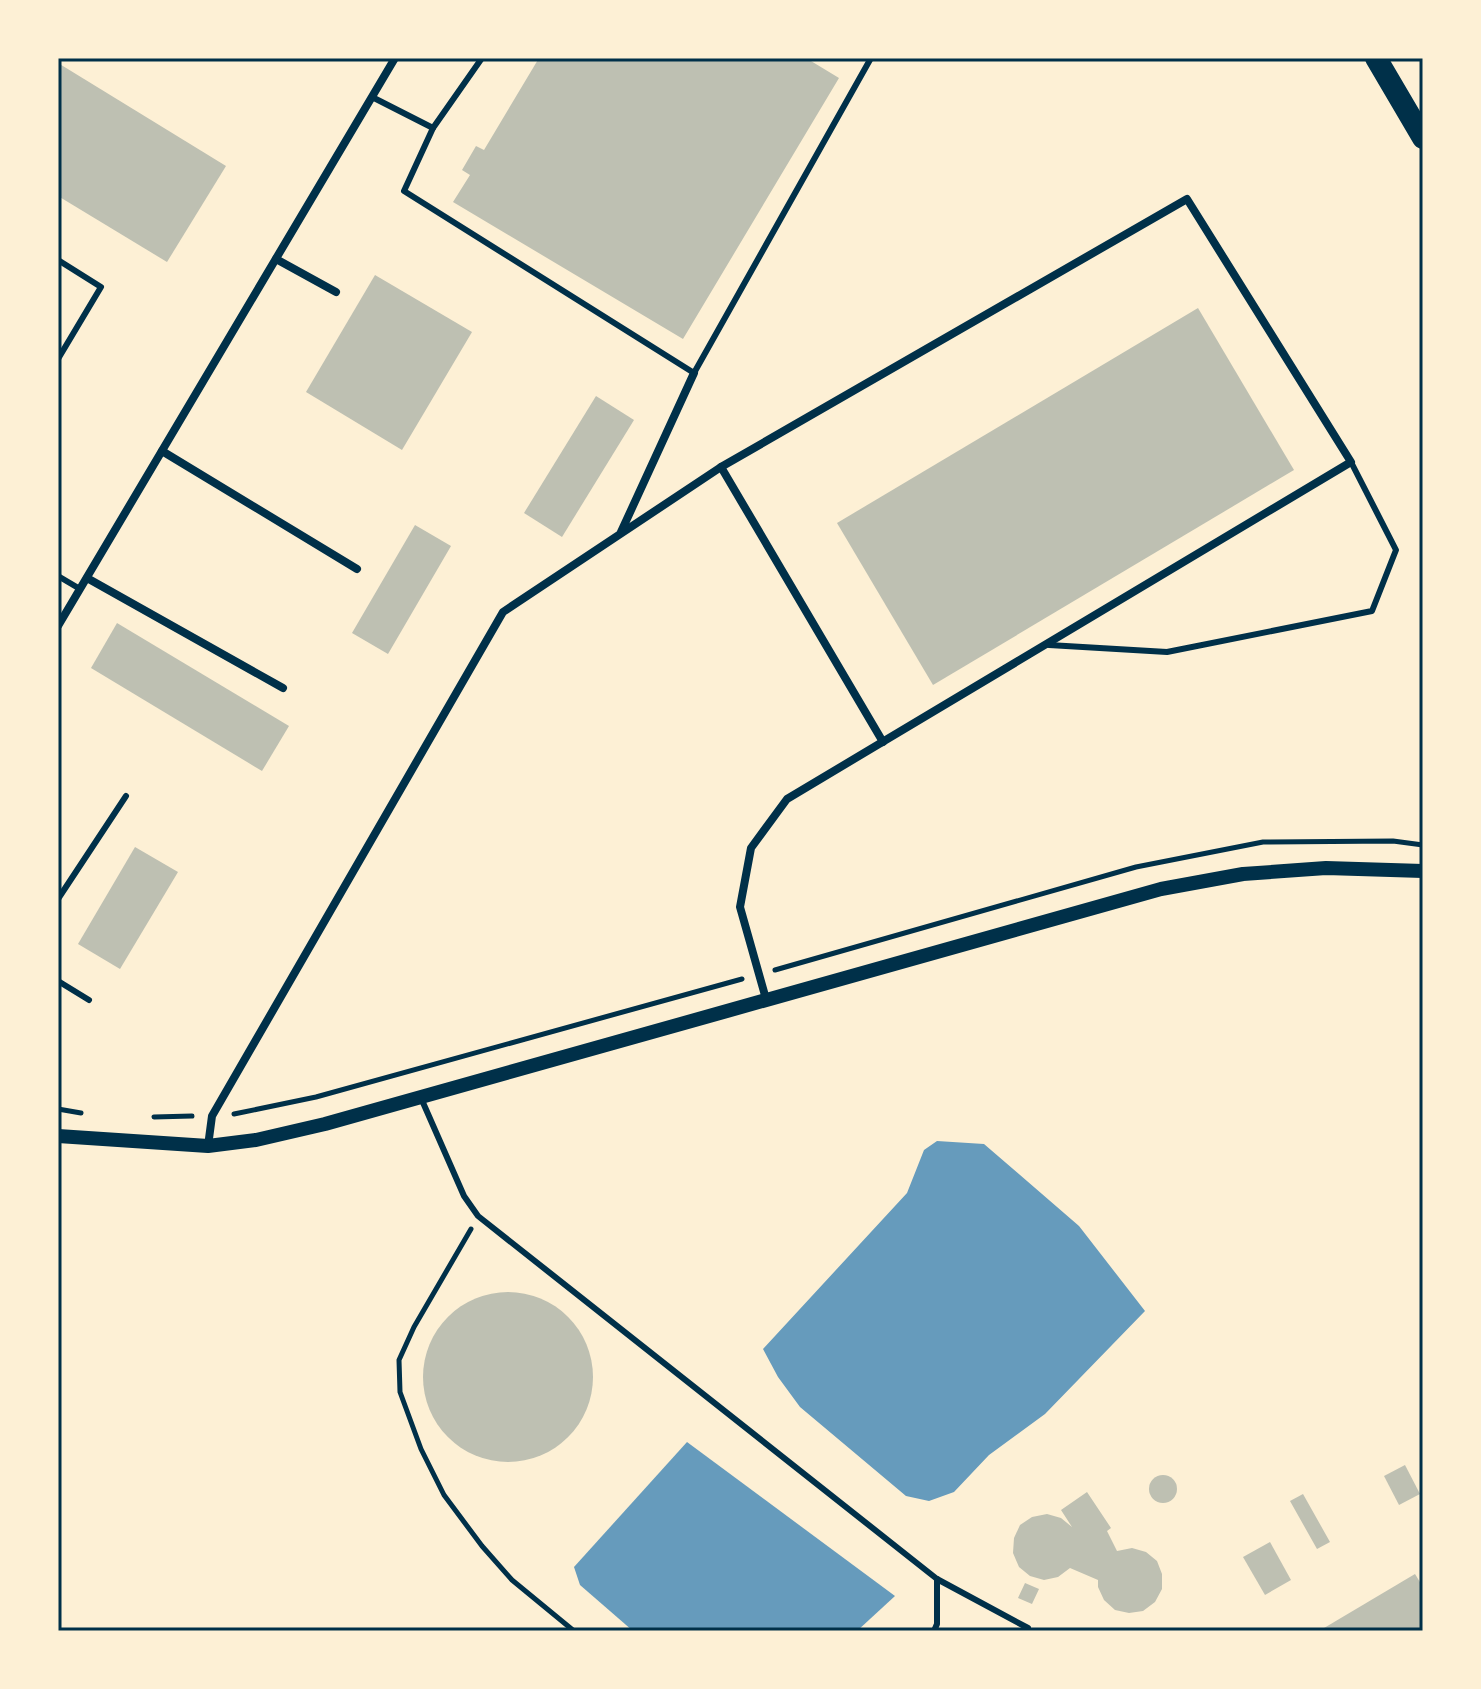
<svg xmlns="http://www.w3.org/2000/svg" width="1481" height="1689" font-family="'IBM Plex Sans',sans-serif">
  <rect width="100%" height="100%" fill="#fdf0d5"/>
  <g fill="#669bbc">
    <path d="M937,1141L984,1144L1079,1226L1145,1311L1045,1414L989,1455L954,1492L929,1501L906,1496L800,1407L778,1377L763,1349L907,1193L924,1150Z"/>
    <path d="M687,1442L895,1596L857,1631H633L580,1585L574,1567Z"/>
  </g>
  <g fill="#bec0b2">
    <path d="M539,58H806L839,78L683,339L453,202L470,175L462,170L476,146L484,150Z"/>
    <path d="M58,63L226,166L167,262L58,196Z"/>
    <path d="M375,275L472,332L402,450L306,392Z"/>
    <path d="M1198,308L1294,470L933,685L837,523Z"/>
    <path d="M596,396L634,420L562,537L524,513Z"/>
    <path d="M415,525L451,546L388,654L352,633Z"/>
    <path d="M117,623L289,726L262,771L91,668Z"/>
    <path d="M135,847L178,872L120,969L78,944Z"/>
    <circle cx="508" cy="1377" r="85"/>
    <path d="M1405,1465L1420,1494L1399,1505L1384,1476Z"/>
    <circle cx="1163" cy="1489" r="14"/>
    <path d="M1087,1492L1111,1528L1107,1531L1117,1551L1132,1548L1146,1552L1157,1561L1162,1574V1589L1155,1602L1143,1611L1129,1613L1115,1610L1104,1600L1098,1587V1580L1070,1568L1058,1577L1044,1580L1030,1576L1019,1567L1013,1553L1014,1538L1020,1525L1032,1517L1047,1514L1061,1518L1072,1527L1061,1510Z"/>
    <path d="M1303,1494L1330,1542L1317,1549L1290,1501Z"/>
    <path d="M1270,1542L1291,1580L1265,1595L1243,1557Z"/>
    <path d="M1415,1574L1423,1587V1631H1319Z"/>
    <path d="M1025,1583L1039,1589L1032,1604L1018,1598Z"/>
  </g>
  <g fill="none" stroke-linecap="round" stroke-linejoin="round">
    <g stroke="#003049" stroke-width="5">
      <path d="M775,970L1136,867L1263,842L1393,841L1423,845"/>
      <path d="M58,1109L81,1113"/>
      <path d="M234,1114L316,1097L742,979"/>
      <path d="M154,1117L192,1116"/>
      <path d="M471,1229L414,1327L399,1360L400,1392L421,1449L444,1495L482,1546L512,1580L574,1631"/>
    </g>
    <g stroke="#003049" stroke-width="6">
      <path d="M372,97L433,128L482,58"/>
      <path d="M433,128L404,191L694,373L871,58"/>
      <path d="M58,260L101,287L58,359"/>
      <path d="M58,576L80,589"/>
      <path d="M1049,645L1167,652L1372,611L1396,550L1351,462"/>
      <path d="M58,899L126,796"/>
      <path d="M58,981L89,1000"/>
      <path d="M421,1098L464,1196L478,1216L937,1579L1028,1628"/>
      <path d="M934,1631L937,1624V1579"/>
    </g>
    <g stroke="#003049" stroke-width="8">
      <path d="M276,259L336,292"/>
      <path d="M162,451L357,569"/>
      <path d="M721,467L883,742"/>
      <path d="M621,532L694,373"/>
      <path d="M87,578L283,688"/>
      <path d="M58,626L395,58"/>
      <path d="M208,1146L212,1116L503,612L721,467L1187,199L1351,462L787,799L751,848L740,907L766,999"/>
    </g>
    <path stroke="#003049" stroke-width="14" d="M58,1136L208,1146L256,1140L325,1124L1161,889L1243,874L1326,868L1423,871"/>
    <path stroke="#003049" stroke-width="22" d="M1376,58L1423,138"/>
  </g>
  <rect width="1481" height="1689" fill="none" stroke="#fdf0d5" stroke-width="120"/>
  <rect x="60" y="60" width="1361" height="1569" fill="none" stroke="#003049" stroke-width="3"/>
</svg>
